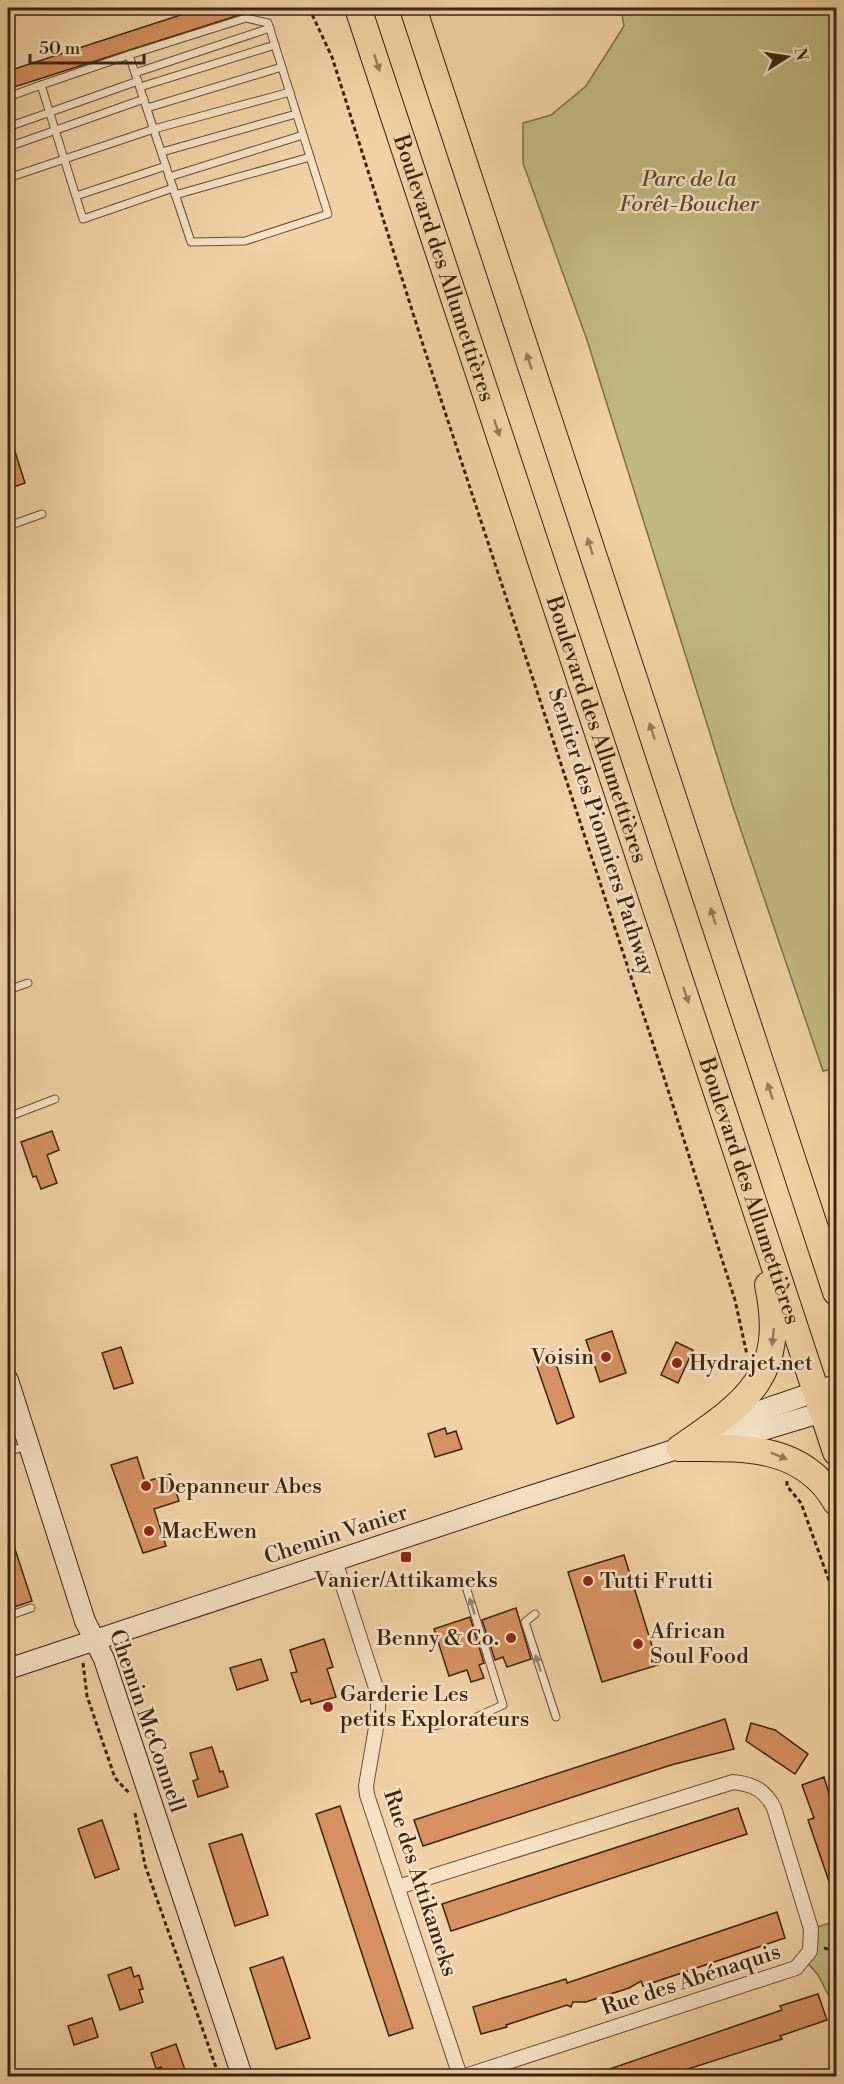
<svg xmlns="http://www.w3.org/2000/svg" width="844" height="2084" font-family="'Libre Bodoni',serif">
  <rect width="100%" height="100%" fill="#f1d1a5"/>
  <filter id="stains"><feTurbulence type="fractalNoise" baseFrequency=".00333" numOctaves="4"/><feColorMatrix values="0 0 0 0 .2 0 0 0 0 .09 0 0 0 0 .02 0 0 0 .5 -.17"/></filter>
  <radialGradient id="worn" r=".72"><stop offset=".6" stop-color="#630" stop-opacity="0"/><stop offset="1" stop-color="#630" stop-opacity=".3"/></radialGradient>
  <g fill="#c1b982" stroke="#7e6f49" stroke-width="1.5">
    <path d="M621,8H836V1068L823,1071L732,804L587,340L523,163V123L551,115L586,86L624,26Z"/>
    <path d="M836,1921V2010L818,1975L805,1960L811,1929Z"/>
  </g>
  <g fill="#d79162" stroke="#3a2510" stroke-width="1.5">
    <path d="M202,8H255V10L8,89V71Z"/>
    <path d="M10,436L25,483L8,489V437Z"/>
    <path d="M52,1131L59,1150L47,1155L57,1183L41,1189L36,1176L33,1177L21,1142Z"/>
    <path d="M612,1331L626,1373L600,1382L586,1340Z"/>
    <path d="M676,1342L693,1350L678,1383L661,1375Z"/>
    <path d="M121,1347L133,1383L114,1389L102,1353Z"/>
    <path d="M552,1352L574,1417L557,1424L534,1358Z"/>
    <path d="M445,1428L447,1434L456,1431L462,1449L435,1457L428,1434Z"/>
    <path d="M137,1457L145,1482L170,1474L179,1501L154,1509L166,1546L143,1553L111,1465Z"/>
    <path d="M8,1534H10L32,1601L8,1609Z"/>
    <path d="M624,1555L658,1665L602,1682L568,1572Z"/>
    <path d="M516,1608L531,1659L507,1667L503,1657L495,1660L482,1620Z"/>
    <path d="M470,1617L484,1663L479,1665L484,1678L471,1682L467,1670L449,1676L434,1629Z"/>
    <path d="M324,1639L333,1667L327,1669L336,1697L311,1704L310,1699L301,1702L291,1673L297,1672L290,1650Z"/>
    <path d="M261,1659L268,1680L237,1690L230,1668Z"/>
    <path d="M725,1719L734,1749L671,1765L423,1846L414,1820Z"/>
    <path d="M751,1723L775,1730L808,1754L795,1774L746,1741Z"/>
    <path d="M212,1747L220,1772L223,1771L228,1787L198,1797L193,1781L198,1779L190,1753Z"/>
    <path d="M824,1777L837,1821L835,1899L808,1820L814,1818L802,1785Z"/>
    <path d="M340,1806L413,2028L389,2036L316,1814Z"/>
    <path d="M738,1808L747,1834L451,1931L442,1904Z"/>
    <path d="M102,1820L119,1869L95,1878L78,1829Z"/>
    <path d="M242,1834L268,1915L235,1926L209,1844Z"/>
    <path d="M777,1912L785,1938L643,1986L641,1981L629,1988L586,2002H573L571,2007L567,2005L506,2025L507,2027L481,2034L473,2007L566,1979L567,1983Z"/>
    <path d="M283,1957L310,2038L276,2049L250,1968Z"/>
    <path d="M131,1967L134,1977L139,1975L143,1989L139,1990L143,2002L120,2010L108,1975Z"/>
    <path d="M818,1994L827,2020L780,2036L782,2039L666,2076H595V2074L782,2010L780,2006Z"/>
    <path d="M92,2018L98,2037L74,2045L68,2026Z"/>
    <path d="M176,2044L187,2076H165L161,2067L156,2069L151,2053Z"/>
  </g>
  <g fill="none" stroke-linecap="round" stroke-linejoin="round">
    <g stroke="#685035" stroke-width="9">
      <g id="lane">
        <path d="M246,18L268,23L328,214L245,241L191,242L129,55Z"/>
        <path d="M129,55L41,85L83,219L173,188"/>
        <path d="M135,73L270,28"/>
        <path d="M140,87L275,45"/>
        <path d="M8,97L41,85"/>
        <path d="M147,108L282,67"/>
        <path d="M8,127L138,81"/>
        <path d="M8,147L144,99"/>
        <path d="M162,152L296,114"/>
        <path d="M169,177L303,135"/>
        <path d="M8,178L154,129L290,92"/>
        <path d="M175,195L310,157"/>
        <path d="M76,196L166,166"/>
        <path d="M8,526L42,514"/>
        <path d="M8,990L28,983"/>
        <path d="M8,1117L55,1099"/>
        <path d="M8,1452L26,1446"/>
        <path d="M535,1614L525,1622L556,1717"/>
        <path d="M8,1616L31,1608"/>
        <path d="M432,1726L472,1719L503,1705L467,1590"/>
      </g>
    </g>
    <g stroke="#685035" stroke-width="16">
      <g id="street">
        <path d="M335,1561L378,1694V1716L366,1786L367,1795L460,2076"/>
        <path d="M398,1887L733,1782C753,1784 765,1790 774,1808L811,1929L810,1951L796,1968L465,2076"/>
      </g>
    </g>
    <g stroke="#3a2510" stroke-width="22">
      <g id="secondary">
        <path d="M8,1380L85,1621L104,1659L242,2076"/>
        <path d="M720,1428L739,1418L836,1385"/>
        <path d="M8,1669L521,1499L680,1448L743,1436L836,1408"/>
      </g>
    </g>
    <g stroke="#3a2510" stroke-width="28">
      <g id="highway">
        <path id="s1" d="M358,8L836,1452"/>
        <path d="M413,8L836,1292"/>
        <path d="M680,1448C748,1401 787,1375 768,1285"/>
        <path d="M680,1448C739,1448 802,1443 836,1502"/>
      </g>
    </g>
    <g stroke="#3a2510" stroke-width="3" stroke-dasharray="4.5 3" stroke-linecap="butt">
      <path d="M309,8L332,57L424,348L662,1071L735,1300L747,1355"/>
      <path d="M787,1481V1486L801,1503L836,1600"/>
      <path d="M83,1663L87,1696L115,1778L129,1793"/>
      <path d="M135,1813L145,1865L219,2076"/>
      <path d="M824,1948L836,1951"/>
    </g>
    <use href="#lane" stroke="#f6e1c4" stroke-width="7"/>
    <use href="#street" stroke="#f6e1c4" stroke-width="14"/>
    <use href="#secondary" stroke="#f6e1c4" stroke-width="20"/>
    <use href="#highway" stroke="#f1d1a5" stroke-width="26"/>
  </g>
  <defs><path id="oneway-solid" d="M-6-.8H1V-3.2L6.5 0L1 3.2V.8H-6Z" transform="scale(1.5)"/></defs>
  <g fill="#967b5a">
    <use href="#oneway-solid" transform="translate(377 63) rotate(72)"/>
    <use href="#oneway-solid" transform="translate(529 361) rotate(-108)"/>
    <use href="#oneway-solid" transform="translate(497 428) rotate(72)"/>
    <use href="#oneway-solid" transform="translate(590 546) rotate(-108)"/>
    <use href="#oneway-solid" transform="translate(652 731) rotate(-108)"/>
    <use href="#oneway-solid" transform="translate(713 916) rotate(-108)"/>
    <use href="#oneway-solid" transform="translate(686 995) rotate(71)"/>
    <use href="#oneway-solid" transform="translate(770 1091) rotate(-108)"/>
    <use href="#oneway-solid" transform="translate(773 1337) rotate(96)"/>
    <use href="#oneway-solid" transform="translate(779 1456) rotate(23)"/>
  </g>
  <g fill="#98836a">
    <use href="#oneway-solid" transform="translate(472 1606) rotate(-108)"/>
    <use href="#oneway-solid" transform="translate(538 1663) rotate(-108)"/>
  </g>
  <g fill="#8f2418" stroke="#f6e1c4" stroke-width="2">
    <circle cx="606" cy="1357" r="6"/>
    <circle cx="677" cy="1363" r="6"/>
    <circle cx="146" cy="1486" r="6"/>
    <circle cx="149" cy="1531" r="6"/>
    <rect x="400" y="1551" width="12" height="12" rx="3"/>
    <circle cx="588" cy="1581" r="6"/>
    <circle cx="511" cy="1638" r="6"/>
    <circle cx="638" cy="1644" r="6"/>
    <circle cx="328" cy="1707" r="6"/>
  </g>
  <g text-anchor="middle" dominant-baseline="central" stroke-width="5" stroke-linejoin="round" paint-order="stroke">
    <g font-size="22" font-style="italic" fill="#5c4a2c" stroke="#f6e1c4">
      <text x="689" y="179">Parc de la<tspan x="689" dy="25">Forêt-Boucher</tspan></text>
    </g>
    <g font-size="22" fill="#3a2510" stroke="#f6e1c4">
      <text stroke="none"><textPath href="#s1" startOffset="274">Boulevard des Allumettières</textPath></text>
      <text stroke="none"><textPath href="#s1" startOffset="760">Boulevard des Allumettières</textPath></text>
      <text transform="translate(601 832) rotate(72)">Sentier des Pionniers Pathway</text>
      <text stroke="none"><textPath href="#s1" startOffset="1246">Boulevard des Allumettières</textPath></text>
      <text transform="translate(336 1535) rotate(-18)">Chemin Vanier</text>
      <text transform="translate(147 1721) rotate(71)">Chemin McConnell</text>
      <text transform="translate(420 1883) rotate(72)">Rue des Attikameks</text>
      <text transform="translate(691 1980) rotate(-18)">Rue des Abénaquis</text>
    </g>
    <g font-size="22" fill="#3a2510" stroke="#f6e1c4" text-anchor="start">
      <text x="594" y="1357" text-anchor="end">Voisin</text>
      <text x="689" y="1363">Hydrajet.net</text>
      <text x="158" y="1486">Depanneur Abes</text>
      <text x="161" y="1531">MacEwen</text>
      <text x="406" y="1580" text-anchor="middle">Vanier/Attikameks</text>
      <text x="600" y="1581">Tutti Frutti</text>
      <text x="650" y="1631">African<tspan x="650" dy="25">Soul Food</tspan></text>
      <text x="499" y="1638" text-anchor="end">Benny &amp; Co.</text>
      <text x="340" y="1694">Garderie Les<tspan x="340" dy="25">petits Explorateurs</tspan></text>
    </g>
  </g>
  <rect width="844" height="2084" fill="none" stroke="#f1d1a5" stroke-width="30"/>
  <rect x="9" y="9" width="826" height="2066" fill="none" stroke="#3a2510" stroke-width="3"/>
  <rect x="15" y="15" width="814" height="2054" fill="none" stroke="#3a2510" stroke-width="1.5"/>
  <g transform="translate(787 57) rotate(78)" stroke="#f6e1c4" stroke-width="4.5" paint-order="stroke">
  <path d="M0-4.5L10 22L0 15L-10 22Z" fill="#3a2510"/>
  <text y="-9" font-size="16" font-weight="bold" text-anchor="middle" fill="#3a2510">N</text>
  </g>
  <path d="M30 54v9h114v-9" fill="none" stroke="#3a2510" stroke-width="3"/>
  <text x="39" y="54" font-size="18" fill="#3a2510" stroke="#f6e1c4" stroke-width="4.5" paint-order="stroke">50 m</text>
  <rect width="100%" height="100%" filter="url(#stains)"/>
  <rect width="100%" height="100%" fill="url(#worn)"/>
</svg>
